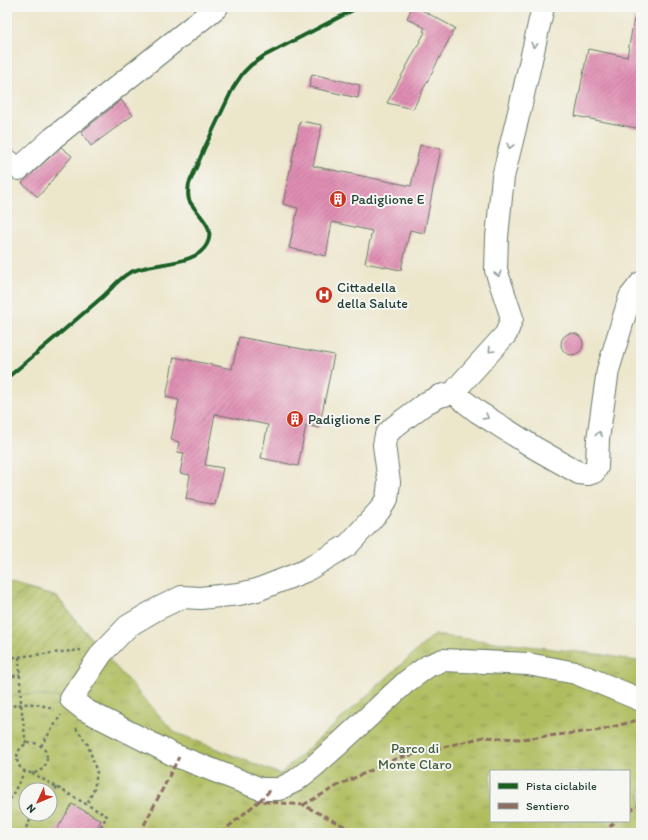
<svg xmlns="http://www.w3.org/2000/svg" width="648" height="840" font-family="Itim,sans-serif">
  <defs>
    <pattern id="park-tufts" width="24" height="20" patternUnits="userSpaceOnUse"><rect width="24" height="20" fill="#b0bd5f"/><path d="M3 7l-1-3M5 7V3M7 7l1-3M15 17l-1-3M17 17v-4M19 17l1-3" fill="none" stroke="#8f9b4f"/></pattern>
    <pattern id="garden-furrows" width="10" height="10" patternUnits="userSpaceOnUse"><rect width="10" height="10" fill="#b0bd5f"/><path d="M-1 1l2-2M0 10L10 0M9 11l2-2" fill="none" stroke="#8f9b4f"/></pattern>
    <pattern id="building-hatch" width="6" height="6" patternUnits="userSpaceOnUse"><rect width="6" height="6" fill="#e08eb3"/><path d="M-1 1l2-2M0 6l6-6M5 7l2-2" fill="none" stroke="#b57592"/></pattern>
  </defs>
  <rect width="100%" height="100%" fill="#f6f6f2"/>
  <filter id="ink" filterUnits="userSpaceOnUse"><feTurbulence type="fractalNoise" baseFrequency=".025" numOctaves="2"/><feDisplacementMap in="SourceGraphic" scale="8" xChannelSelector="R" yChannelSelector="G"/><feConvolveMatrix kernelMatrix="1 2 1 2 8 2 1 2 1" color-interpolation-filters="sRGB"/></filter>
  <filter id="wash" filterUnits="userSpaceOnUse"><feTurbulence type="fractalNoise" baseFrequency=".012" numOctaves="4" result="noise"/><feDisplacementMap in="SourceGraphic" scale="16" xChannelSelector="R" yChannelSelector="G"/><feGaussianBlur stdDeviation="0.9" result="paint"/><feColorMatrix in="noise" values="0 0 0 0 0 0 0 0 0 0 0 0 0 0 0 0 0 1.4 0 .05"/><feComposite in="paint" operator="in"/></filter>
  <g filter="url(#wash)">
    <rect width="100%" height="100%" fill="#ece6cb"/>
    <path fill="url(#park-tufts)" stroke="#687d4a" fill-rule="evenodd" d="M7,583L57,597L97,646L174,732L280,774L434,635L605,655L641,662V833H7ZM491,771H629V821H491ZM26,790H50V814H26Z"/>
    <path fill="url(#garden-furrows)" stroke="#687d4a" d="M27,589L57,597L97,646L63,698L25,694L7,698V606Z"/>
    <g id="blocks">
      <g fill="url(#building-hatch)">
        <path d="M412,7H416L455,28L413,109L387,103L425,32L423,31L425,28L407,18Z"/>
        <path d="M634,19L641,20V129L575,116L588,49L627,57Z"/>
        <path d="M312,74L360,85L358,98L309,87Z"/>
        <path d="M121,100L133,115L91,146L81,132Z"/>
        <path d="M300,121L322,125L313,166L411,186L420,145L441,149L424,233L410,230L401,270L365,263L372,231L332,222L326,256L289,248L298,208L283,204Z"/>
        <path d="M61,147L72,156L38,197L22,183Z"/>
        <circle cx="572" cy="344" r="11"/>
        <path d="M239,337L334,355L319,428L306,425L298,466L261,458L268,425L215,414L205,465L223,468L215,505L186,499L190,475L180,473L184,453L177,452L179,442L171,440L179,400L166,397L174,357L232,369Z"/>
        <path d="M72,804L101,820L94,833H55Z"/>
      </g>
    </g>
  </g>
  <g filter="url(#ink)">
    <use href="#blocks" fill-opacity="0" stroke="#677869" stroke-width="1"/>
    <g fill="none" stroke-linecap="round" stroke-linejoin="round">
      <g stroke="#677869" stroke-width="24">
        <g id="minor">
          <path d="M543,7L520,108L503,177L497,237L496,270L512,318L506,334L458,387L457,392L460,398L478,412L535,448L579,473L588,474L594,472L597,467L598,439L608,370L630,297L641,283"/>
          <path d="M7,160L19,169L53,138L217,7"/>
          <path d="M457,392L440,396L426,403L394,427L386,435L384,445L389,482L387,499L379,511L348,545L305,571L257,590L239,594L200,598L182,597L157,609L128,626L102,653L71,699L85,710L101,718L174,755L261,789H279L295,781L313,767L339,744L406,682L428,666L443,660L528,664L576,673L641,700"/>
        </g>
      </g>
      <g stroke="#677869" stroke-width="2.5" stroke-dasharray="3 3" stroke-linecap="butt">
        <path d="M19,657L21,704L26,745"/>
        <path d="M7,658L81,650"/>
        <path d="M7,678L20,674"/>
        <path d="M7,708C22,702 39,702 54,710"/>
        <path d="M76,728L88,745L97,773L94,789L87,804"/>
        <circle cx="32" cy="758" r="15"/>
        <path d="M41,746L61,715"/>
        <path d="M32,773L107,816L97,833"/>
        <path d="M50,800L57,787"/>
        <path d="M7,805L25,771"/>
        <path d="M23,833L32,817L35,814"/>
      </g>
      <use href="#minor" stroke="#fff" stroke-width="22"/>
      <g stroke="#8d6e63" stroke-width="3" stroke-dasharray="6 3" stroke-linecap="butt">
        <path d="M259,801L272,789"/>
        <path d="M303,805L339,785L395,759L484,737L521,739L602,730L641,719"/>
        <path d="M629,811L641,804"/>
        <path d="M140,833L179,757"/>
        <path d="M221,833L259,801L303,805L357,833"/>
        <path d="M603,833L616,821"/>
      </g>
      <g stroke="#f6f6f2" stroke-width="6">
        <path id="cycleway" d="M7,378C38,352 69,326 100,299C110,291 118,279 129,273C150,261 196,267 207,244C216,227 198,215 190,202C187,197 188,190 189,184L204,149L233,88L243,73L251,65L264,56L359,7"/>
      </g>
      <use href="#cycleway" stroke="#1b5e20" stroke-width="4"/>
    </g>
    <defs><path id="oneway-chevron" d="M-2-3.5L2.5 0L-2 3.5" fill="none" stroke-width="1.6" stroke-linecap="round" stroke-linejoin="round"/></defs>
    <g stroke="#8f9e9a">
      <use href="#oneway-chevron" transform="translate(534 45) rotate(103)"/>
      <use href="#oneway-chevron" transform="translate(510 146) rotate(104)"/>
      <use href="#oneway-chevron" transform="translate(498 274) rotate(76)"/>
      <use href="#oneway-chevron" transform="translate(491 350) rotate(134)"/>
      <use href="#oneway-chevron" transform="translate(486 417) rotate(32)"/>
      <use href="#oneway-chevron" transform="translate(599 434) rotate(-83)"/>
    </g>
  </g>
  <defs>
    <g id="building-disc" transform="scale(0.9)"><circle r="9.5" fill="#c8321e" stroke="#f6f6f2"/><path d="M-4-6H4V6H1V3H-1V6H-4ZM-2.5-4.3h1.7v1.8h-1.7ZM.8-4.3h1.7v1.8H.8ZM-2.5-1h1.7V.8h-1.7ZM.8-1h1.7V.8H.8Z" fill="#fff"/></g>
    <g id="hospital-disc" transform="scale(0.9)"><circle r="9.5" fill="#c8321e" stroke="#f6f6f2"/><path d="M-5-5h3v3.5h4V-5h3V5h-3V1.5h-4V5h-3Z" fill="#fff"/></g>
  </defs>
  <g fill-rule="evenodd">
    <use href="#building-disc" x="338" y="199"/>
    <use href="#hospital-disc" x="324" y="295"/>
    <use href="#building-disc" x="295" y="419"/>
  </g>
  <g text-anchor="middle" dominant-baseline="central" stroke-width="4" stroke-linejoin="round" paint-order="stroke">
    <g font-size="14" fill="#1f3d34" stroke="#f6f6f2" text-anchor="start">
      <text x="351" y="199">Padiglione E</text>
      <text x="337" y="287">Cittadella<tspan x="337" dy="16">della Salute</tspan></text>
      <text x="308" y="419">Padiglione F</text>
    </g>
    <g font-size="14" fill="#435d3f" stroke="#f6f6f2">
      <text x="415" y="748">Parco di<tspan x="415" dy="16">Monte Claro</tspan></text>
    </g>
  </g>
  <rect width="648" height="840" fill="none" stroke="#f6f6f2" stroke-width="24"/>
  <rect x="490" y="770" width="140" height="52" fill="#f6f6f2" stroke="#a0aca6"/>
  <rect x="498" y="783" width="20" height="6" fill="#1b5e20" stroke="#a0aca6"/>
  <text x="526" y="790" font-size="12" fill="#1f3d34">Pista ciclabile</text>
  <rect x="498" y="803" width="20" height="6" fill="#8d6e63" stroke="#a0aca6"/>
  <text x="526" y="810" font-size="12" fill="#1f3d34">Sentiero</text>
  <g transform="translate(38 802) rotate(226)"><circle r="19" fill="#f6f6f2" stroke="#a0aca6"/>
  <path d="M0-3L7 15L0 10L-7 15Z" fill="#c8321e"/>
  <text y="-6" font-size="11" font-weight="bold" text-anchor="middle" fill="#1f3d34">N</text>
  </g>
</svg>
